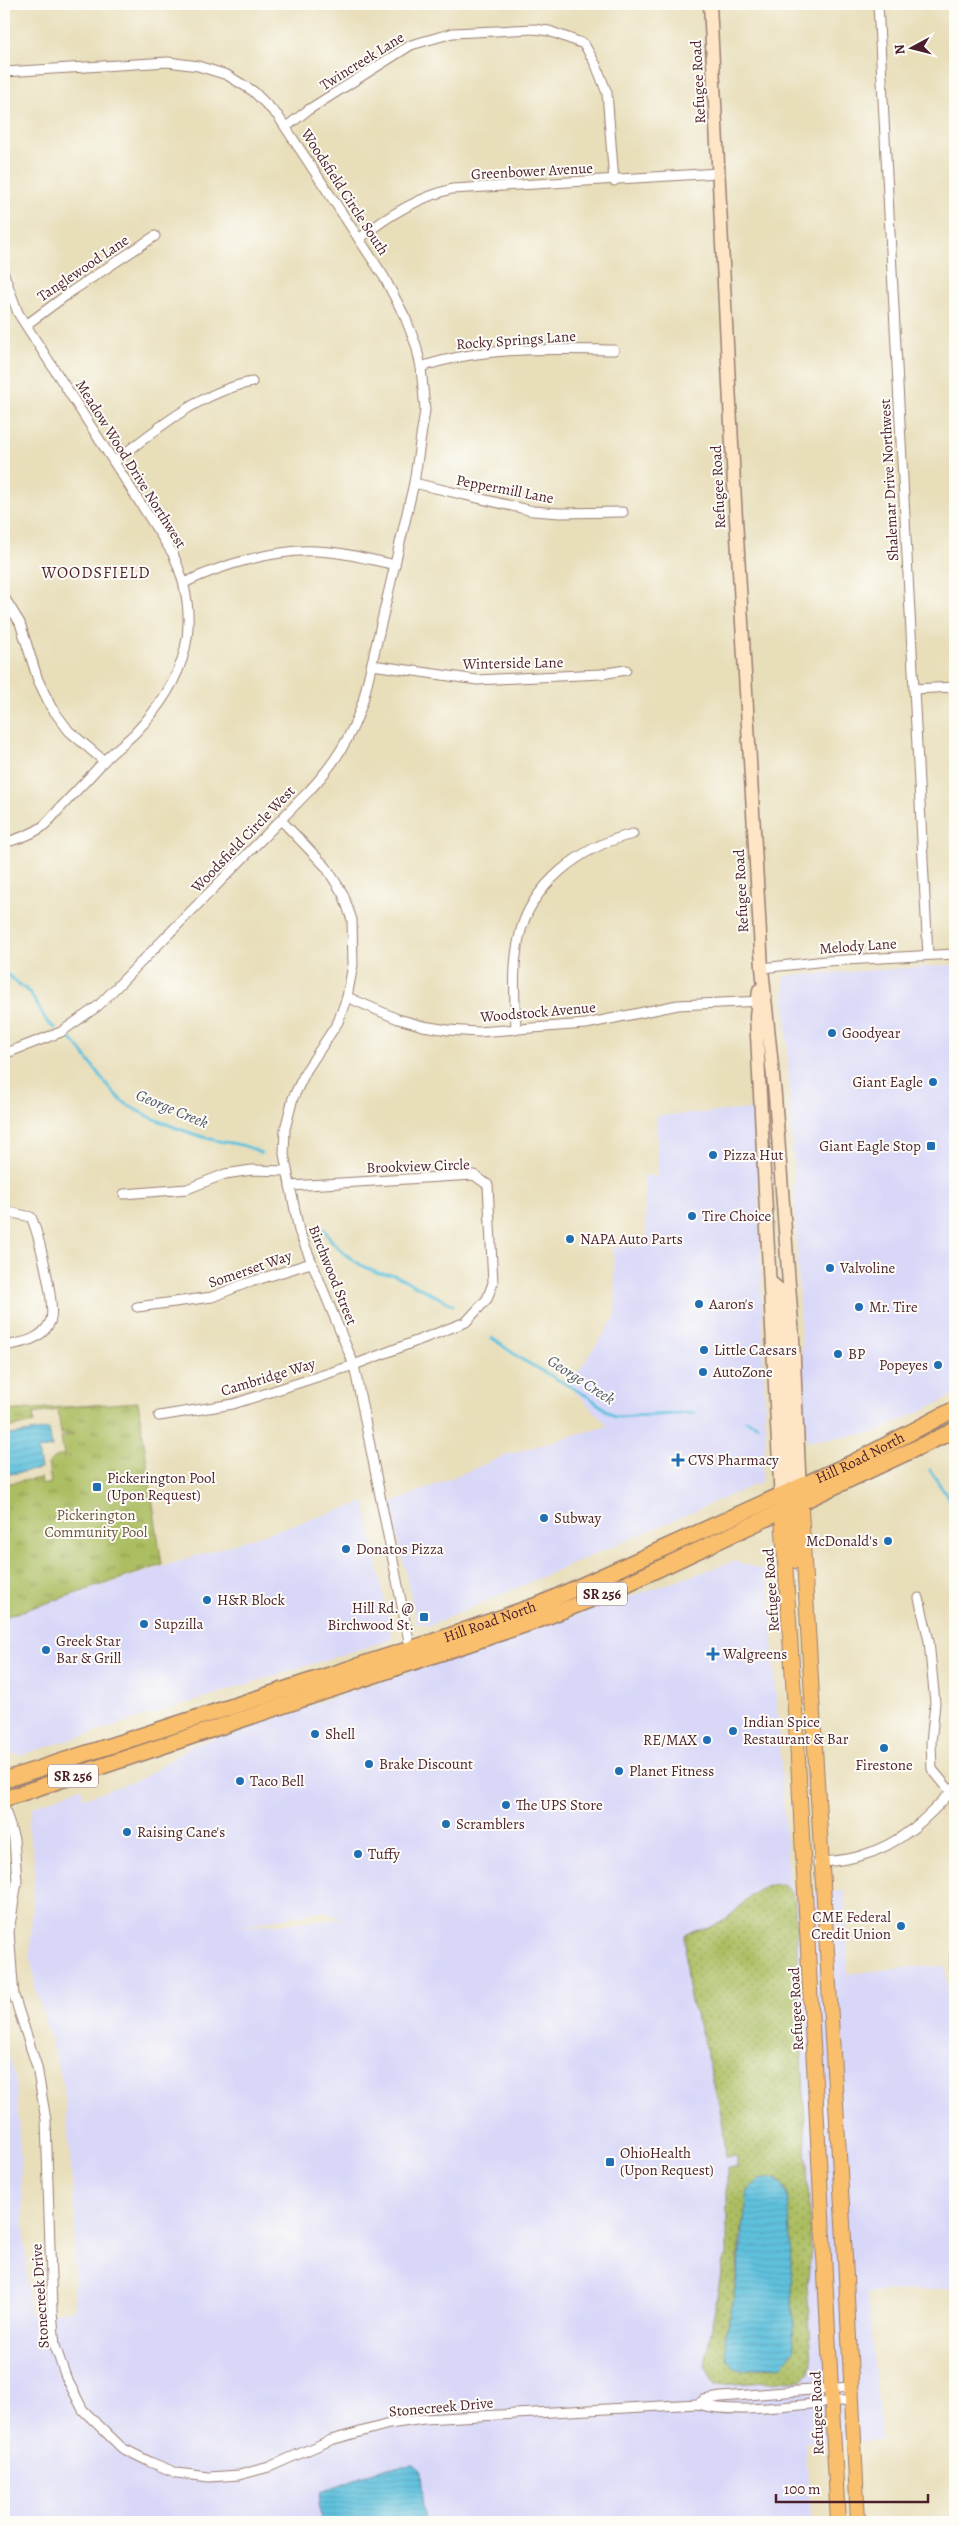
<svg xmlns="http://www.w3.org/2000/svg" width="959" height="2526" font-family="Alegreya,serif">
  <defs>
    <pattern id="grass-dots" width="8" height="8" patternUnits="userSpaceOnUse" patternTransform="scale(1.25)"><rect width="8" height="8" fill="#abbd60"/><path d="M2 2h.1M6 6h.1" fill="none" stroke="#8d994f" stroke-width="1.8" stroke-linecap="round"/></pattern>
    <pattern id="park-tufts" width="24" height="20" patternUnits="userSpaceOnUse" patternTransform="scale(1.25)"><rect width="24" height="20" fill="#abbd60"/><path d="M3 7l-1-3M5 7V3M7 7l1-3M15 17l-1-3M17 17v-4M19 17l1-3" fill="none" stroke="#8d994f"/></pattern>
    <pattern id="water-rules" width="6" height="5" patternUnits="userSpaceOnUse" patternTransform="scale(1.25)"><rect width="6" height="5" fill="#5fc1dd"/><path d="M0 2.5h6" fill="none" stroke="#54a5be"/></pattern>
  </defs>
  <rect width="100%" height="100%" fill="#fdfcf7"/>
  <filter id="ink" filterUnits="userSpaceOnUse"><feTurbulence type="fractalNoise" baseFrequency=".02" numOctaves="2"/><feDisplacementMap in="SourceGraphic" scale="10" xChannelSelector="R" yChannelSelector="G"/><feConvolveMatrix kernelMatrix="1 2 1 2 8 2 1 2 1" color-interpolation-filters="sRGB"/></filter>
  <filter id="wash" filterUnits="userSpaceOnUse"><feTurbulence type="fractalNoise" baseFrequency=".0096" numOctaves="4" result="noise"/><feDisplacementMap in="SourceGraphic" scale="20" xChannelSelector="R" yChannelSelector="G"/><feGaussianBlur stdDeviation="1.12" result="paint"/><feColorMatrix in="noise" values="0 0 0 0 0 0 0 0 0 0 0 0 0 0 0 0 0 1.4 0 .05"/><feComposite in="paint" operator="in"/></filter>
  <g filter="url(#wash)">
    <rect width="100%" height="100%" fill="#e8deba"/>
    <g fill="#d8d7f8" fill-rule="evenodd">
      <path d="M955,965V1395L875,1433L806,1441L784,976Z"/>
      <path d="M756,1109L766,1439L761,1482L429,1626L417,1623L390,1504L509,1454L608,1426L569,1385L616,1316L613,1247L647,1246L643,1175L658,1177L656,1116Z"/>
      <path d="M365,1502L392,1639L21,1755L7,1753L4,1744V1617Z"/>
      <path d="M735,1561L768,1572L789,1884L797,1894L845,1891L848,1974L909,1967L946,1966L947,2002L955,2032V2288L867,2293L882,2441L805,2442L812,2522H4V2043L16,2078L29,2314L74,2310L75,2217L64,2087L35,1987L30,1953L35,1864L28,1825L33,1807L81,1787L84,1798L141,1779L191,1746ZM322,1911L343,1919L235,1927H236Z"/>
    </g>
    <path fill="url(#grass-dots)" stroke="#7a6e46" fill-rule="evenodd" d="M782,1884L792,1892L795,1901L811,2253L807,2284L812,2363L808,2373L802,2380L715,2385L705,2366L723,2261L727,2256V2168H737V2156H726L722,2118L707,2057C708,2044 693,2013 690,1997C685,1977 686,1956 685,1935C696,1929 709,1929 721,1922C743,1909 753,1883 782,1884ZM774,2178L780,2181L787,2191L789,2223L772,2367L741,2370L725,2339L734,2297L740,2238L744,2219Z"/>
    <path fill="url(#park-tufts)" stroke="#7a6e46" d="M138,1402L162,1565L4,1617V1484L41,1478L42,1485L51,1483L48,1464L56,1457L64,1455L61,1437L74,1434H61L58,1410L33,1414L34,1423L4,1428V1411Z"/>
    <g fill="url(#water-rules)" stroke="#547084">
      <path d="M49,1429L52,1447L38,1450L41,1469L4,1475V1436Z"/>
      <path d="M774,2178C786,2185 787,2194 789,2207L794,2350L783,2365L741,2370L735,2368L727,2358L725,2339L734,2297L748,2190L759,2180Z"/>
      <path d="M413,2465L421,2472L425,2522H323L318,2506L320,2492L385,2468Z"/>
    </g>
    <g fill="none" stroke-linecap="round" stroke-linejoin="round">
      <g stroke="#5fc1dd" stroke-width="3">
        <path d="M4,972L30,993L48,1023L55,1028"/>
        <path d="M70,1038C88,1056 100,1080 119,1098C135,1114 190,1134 214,1140C233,1144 243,1143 261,1153"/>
        <path d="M324,1229C334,1248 355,1264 376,1272C381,1275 388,1273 395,1275L453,1305"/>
        <path d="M492,1338L521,1359L589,1397L615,1417L695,1413"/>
        <path d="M746,1420L757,1425"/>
        <path d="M930,1470L955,1508"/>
      </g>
    </g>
  </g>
  <g filter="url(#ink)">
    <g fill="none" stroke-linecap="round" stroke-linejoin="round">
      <g stroke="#997e72" stroke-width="11">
        <g id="street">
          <path d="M878,4L928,955"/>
          <path d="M4,72L168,62L198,66L227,75L253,91L278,116L384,277L405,317L416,345L421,367L425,410L414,483L363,701C352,737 334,764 309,791L98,1006L61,1032L4,1054"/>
          <path d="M286,127L308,110L411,45L453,33L534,29L549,31L584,44L596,65L607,93L614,181"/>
          <path d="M359,239C387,216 416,198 452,189L719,173"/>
          <path d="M4,274L18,313L173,554C204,624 186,680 135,733C125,743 113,751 104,761C91,776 77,790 63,805C56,812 50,821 42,827C31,835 17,839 4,843"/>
          <path d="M26,325L72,291L155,236"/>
          <path d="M421,367C482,346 550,349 614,350"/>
          <path d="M114,462C155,430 200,392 252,382"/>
          <path d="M414,483L533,511L560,513L623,512"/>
          <path d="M184,583C221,565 275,549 316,551C343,552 369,559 395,565"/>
          <path d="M4,597L20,623L38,680L51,707L69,731L104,761"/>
          <path d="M372,665L477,680L601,674L626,670"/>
          <path d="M914,689L955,687"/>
          <path d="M281,820L326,867L343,894L352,920L353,965L347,997L338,1022L306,1071L293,1098L285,1129L284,1154L299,1231L354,1365L411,1651"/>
          <path d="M762,968L826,961L955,954"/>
          <path d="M347,997L398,1019L423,1026L448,1030L478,1032L586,1024L678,1005L763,1001"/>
          <path d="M516,1030C515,999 512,968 519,938C530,884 582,846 633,834"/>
          <path d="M124,1194L187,1189L225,1174L252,1170L287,1171"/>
          <path d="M4,1211L31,1217C38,1232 57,1308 50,1322C41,1341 21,1343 4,1346"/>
          <path d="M137,1307L212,1297L244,1284L311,1263"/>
          <path d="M159,1416L233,1404L354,1365L466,1322L487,1299L493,1283L488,1185L474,1175L290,1186"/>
          <path d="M919,1598L929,1641L935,1703L931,1743L932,1769L955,1797"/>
          <path d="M4,1806L14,1839L17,1881L9,1932L14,1996L37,2067L46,2120L52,2311L55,2346L66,2377L83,2410L122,2448L150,2462L177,2473L209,2477L239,2475L269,2467L331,2440L389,2424L424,2419L698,2404C736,2416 809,2403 851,2400"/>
          <path d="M818,1863C832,1861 847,1860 860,1856C900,1845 929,1817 955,1787"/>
          <path d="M955,1954V1981"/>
          <path d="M698,2404L704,2400L721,2397L850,2387"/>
        </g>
      </g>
      <g stroke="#997e72" stroke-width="15">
        <g id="secondary">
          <path d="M710,4L734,484L762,968L775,1096L793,1338L800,1493"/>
          <path d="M759,990L756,1016L781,1502"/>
          <path d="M773,1284L779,1289L792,1496"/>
        </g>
      </g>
      <g stroke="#997e72" stroke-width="16">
        <g id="primary">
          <path d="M800,1493L845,2257L858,2522"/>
          <path d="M787,1499L792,1508L795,1561"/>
          <path d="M781,1502L797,1740L838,2522"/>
        </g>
      </g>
      <g stroke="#997e72" stroke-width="18">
        <g id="highway">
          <path id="s1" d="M4,1780L432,1642L543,1603L854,1462L955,1409"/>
          <path d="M4,1799L533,1622L607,1593L955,1430"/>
        </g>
      </g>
      <use href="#street" stroke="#fff" stroke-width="9"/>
      <use href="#secondary" stroke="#fde5c5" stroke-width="12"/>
      <use href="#primary" stroke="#f9bf6d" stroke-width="14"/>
      <use href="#highway" stroke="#f9bf6d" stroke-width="15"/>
    </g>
  </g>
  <g fill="#1f6fb2" stroke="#fdfcf7" stroke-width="2">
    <circle cx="832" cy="1033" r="5"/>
    <circle cx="933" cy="1082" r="5"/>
    <rect x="926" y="1141" width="10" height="10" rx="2.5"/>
    <circle cx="713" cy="1155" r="5"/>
    <circle cx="692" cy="1216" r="5"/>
    <circle cx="570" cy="1239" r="5"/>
    <circle cx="830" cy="1268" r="5"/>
    <circle cx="699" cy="1304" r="5"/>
    <circle cx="859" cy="1307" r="5"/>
    <circle cx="704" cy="1350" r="5"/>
    <circle cx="838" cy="1354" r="5"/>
    <circle cx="938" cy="1365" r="5"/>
    <circle cx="703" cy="1372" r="5"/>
    <path d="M675.5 1452.5h5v5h5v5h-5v5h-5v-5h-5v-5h5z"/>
    <rect x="92" y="1482" width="10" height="10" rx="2.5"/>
    <circle cx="544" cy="1518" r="5"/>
    <circle cx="888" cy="1541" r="5"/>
    <circle cx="346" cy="1549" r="5"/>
    <circle cx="207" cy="1600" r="5"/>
    <rect x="419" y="1612" width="10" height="10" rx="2.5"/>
    <circle cx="144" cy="1624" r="5"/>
    <circle cx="46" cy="1650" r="5"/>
    <path d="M710.5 1646.5h5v5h5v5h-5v5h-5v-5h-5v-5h5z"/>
    <circle cx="733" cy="1731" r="5"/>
    <circle cx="315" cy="1734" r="5"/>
    <circle cx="707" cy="1740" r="5"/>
    <circle cx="884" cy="1748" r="5"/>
    <circle cx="369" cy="1764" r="5"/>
    <circle cx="619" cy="1771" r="5"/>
    <circle cx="240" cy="1781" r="5"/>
    <circle cx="506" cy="1805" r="5"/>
    <circle cx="446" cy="1824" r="5"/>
    <circle cx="127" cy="1832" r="5"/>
    <circle cx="358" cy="1854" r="5"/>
    <circle cx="901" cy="1926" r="5"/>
    <rect x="605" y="2157" width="10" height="10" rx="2.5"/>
  </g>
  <g text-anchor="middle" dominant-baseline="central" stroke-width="4" stroke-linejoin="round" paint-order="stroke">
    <g fill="#fdfcf7" stroke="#806168" stroke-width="1">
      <rect x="577" y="1582.5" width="50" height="23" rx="4"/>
      <rect x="48" y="1764.5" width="50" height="23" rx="4"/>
    </g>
    <g font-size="14" font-weight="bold" fill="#4a1f2b">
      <text x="602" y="1594">SR 256</text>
      <text x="73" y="1776">SR 256</text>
    </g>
    <g font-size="15" fill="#4a1f2b" stroke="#fdfcf7">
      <text transform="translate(362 61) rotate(-32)">Twincreek Lane</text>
      <text transform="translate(698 82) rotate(-93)">Refugee Road</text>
      <text transform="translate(532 171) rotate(-3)">Greenbower Avenue</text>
      <text transform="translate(345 192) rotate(57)">Woodsfield Circle South</text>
      <text transform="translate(83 268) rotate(-34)">Tanglewood Lane</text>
      <text transform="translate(516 340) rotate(-4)">Rocky Springs Lane</text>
      <text transform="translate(131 464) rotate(58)">Meadow Wood Drive Northwest</text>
      <text transform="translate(889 480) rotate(-93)">Shalemar Drive Northwest</text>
      <text transform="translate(718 487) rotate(-93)">Refugee Road</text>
      <text transform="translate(505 489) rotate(11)">Peppermill Lane</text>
      <text transform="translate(513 663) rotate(-1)">Winterside Lane</text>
      <text transform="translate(243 839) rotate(-46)">Woodsfield Circle West</text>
      <text transform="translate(741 891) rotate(-93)">Refugee Road</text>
      <text transform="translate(858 946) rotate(-4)">Melody Lane</text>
      <text transform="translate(538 1012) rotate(-5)">Woodstock Avenue</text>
      <text transform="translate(418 1166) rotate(-2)">Brookview Circle</text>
      <text transform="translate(250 1269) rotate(-19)">Somerset Way</text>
      <text transform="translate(333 1275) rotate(68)">Birchwood Street</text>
      <text transform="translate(268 1377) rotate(-17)">Cambridge Way</text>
      <text stroke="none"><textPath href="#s1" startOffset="916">Hill Road North</textPath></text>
      <text transform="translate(771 1590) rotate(-94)">Refugee Road</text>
      <text stroke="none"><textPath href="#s1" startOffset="511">Hill Road North</textPath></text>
      <text transform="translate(796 2009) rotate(-93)">Refugee Road</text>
      <text transform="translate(40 2296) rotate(-94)">Stonecreek Drive</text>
      <text transform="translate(441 2407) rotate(-5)">Stonecreek Drive</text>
      <text transform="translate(817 2413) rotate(-92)">Refugee Road</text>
    </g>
    <g font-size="15" fill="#4a1f2b" stroke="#fdfcf7" text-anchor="start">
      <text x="842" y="1033">Goodyear</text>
      <text x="923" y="1082" text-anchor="end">Giant Eagle</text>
      <text x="921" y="1146" text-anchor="end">Giant Eagle Stop</text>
      <text x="723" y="1155">Pizza Hut</text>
      <text x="702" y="1216">Tire Choice</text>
      <text x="580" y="1239">NAPA Auto Parts</text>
      <text x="840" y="1268">Valvoline</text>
      <text x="709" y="1304">Aaron's</text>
      <text x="869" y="1307">Mr. Tire</text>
      <text x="714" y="1350">Little Caesars</text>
      <text x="848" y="1354">BP</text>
      <text x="928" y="1365" text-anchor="end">Popeyes</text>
      <text x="713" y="1372">AutoZone</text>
      <text x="688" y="1460">CVS Pharmacy</text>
      <text x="107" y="1478">Pickerington Pool<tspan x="107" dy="17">(Upon Request)</tspan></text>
      <text x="554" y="1518">Subway</text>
      <text x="878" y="1541" text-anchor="end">McDonald's</text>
      <text x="356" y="1549">Donatos Pizza</text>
      <text x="217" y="1600">H&amp;R Block</text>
      <text x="414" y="1608" text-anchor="end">Hill Rd. @<tspan x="414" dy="17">Birchwood St.</tspan></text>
      <text x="154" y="1624">Supzilla</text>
      <text x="56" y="1641">Greek Star<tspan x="56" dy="17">Bar &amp; Grill</tspan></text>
      <text x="723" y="1654">Walgreens</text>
      <text x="743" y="1722">Indian Spice<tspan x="743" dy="17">Restaurant &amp; Bar</tspan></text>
      <text x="325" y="1734">Shell</text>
      <text x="697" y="1740" text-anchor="end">RE/MAX</text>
      <text x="379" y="1764">Brake Discount</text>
      <text x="884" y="1765" text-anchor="middle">Firestone</text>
      <text x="629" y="1771">Planet Fitness</text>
      <text x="250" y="1781">Taco Bell</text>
      <text x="516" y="1805">The UPS Store</text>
      <text x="456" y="1824">Scramblers</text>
      <text x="137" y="1832">Raising Cane's</text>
      <text x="368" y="1854">Tuffy</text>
      <text x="891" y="1917" text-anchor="end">CME Federal<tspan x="891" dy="17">Credit Union</tspan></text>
      <text x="620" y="2153">OhioHealth<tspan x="620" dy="17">(Upon Request)</tspan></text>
    </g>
    <g font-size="15" fill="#6c563e" stroke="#fdfcf7">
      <text x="96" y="1515">Pickerington<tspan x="96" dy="17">Community Pool</tspan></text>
    </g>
    <g font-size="16" letter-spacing="1" fill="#4a1f2b" stroke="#fdfcf7">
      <text x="96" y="573">WOODSFIELD</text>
    </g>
    <g font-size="16" font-style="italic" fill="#515869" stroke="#fdfcf7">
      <text transform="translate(172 1109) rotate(23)">George Creek</text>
      <text transform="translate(581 1380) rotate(33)">George Creek</text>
    </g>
  </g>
  <rect width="959" height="2526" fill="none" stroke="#fdfcf7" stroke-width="20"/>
  <g transform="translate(912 48) rotate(263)" stroke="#fdfcf7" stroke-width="4" paint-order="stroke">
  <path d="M0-4L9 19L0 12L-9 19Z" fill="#4a1f2b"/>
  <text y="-8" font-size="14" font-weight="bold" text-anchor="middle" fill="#4a1f2b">N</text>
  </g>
  <path d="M776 2494v8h152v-8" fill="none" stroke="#4a1f2b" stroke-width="2.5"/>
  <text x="784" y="2494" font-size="15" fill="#4a1f2b" stroke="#fdfcf7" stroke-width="4" paint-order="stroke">100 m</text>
</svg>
